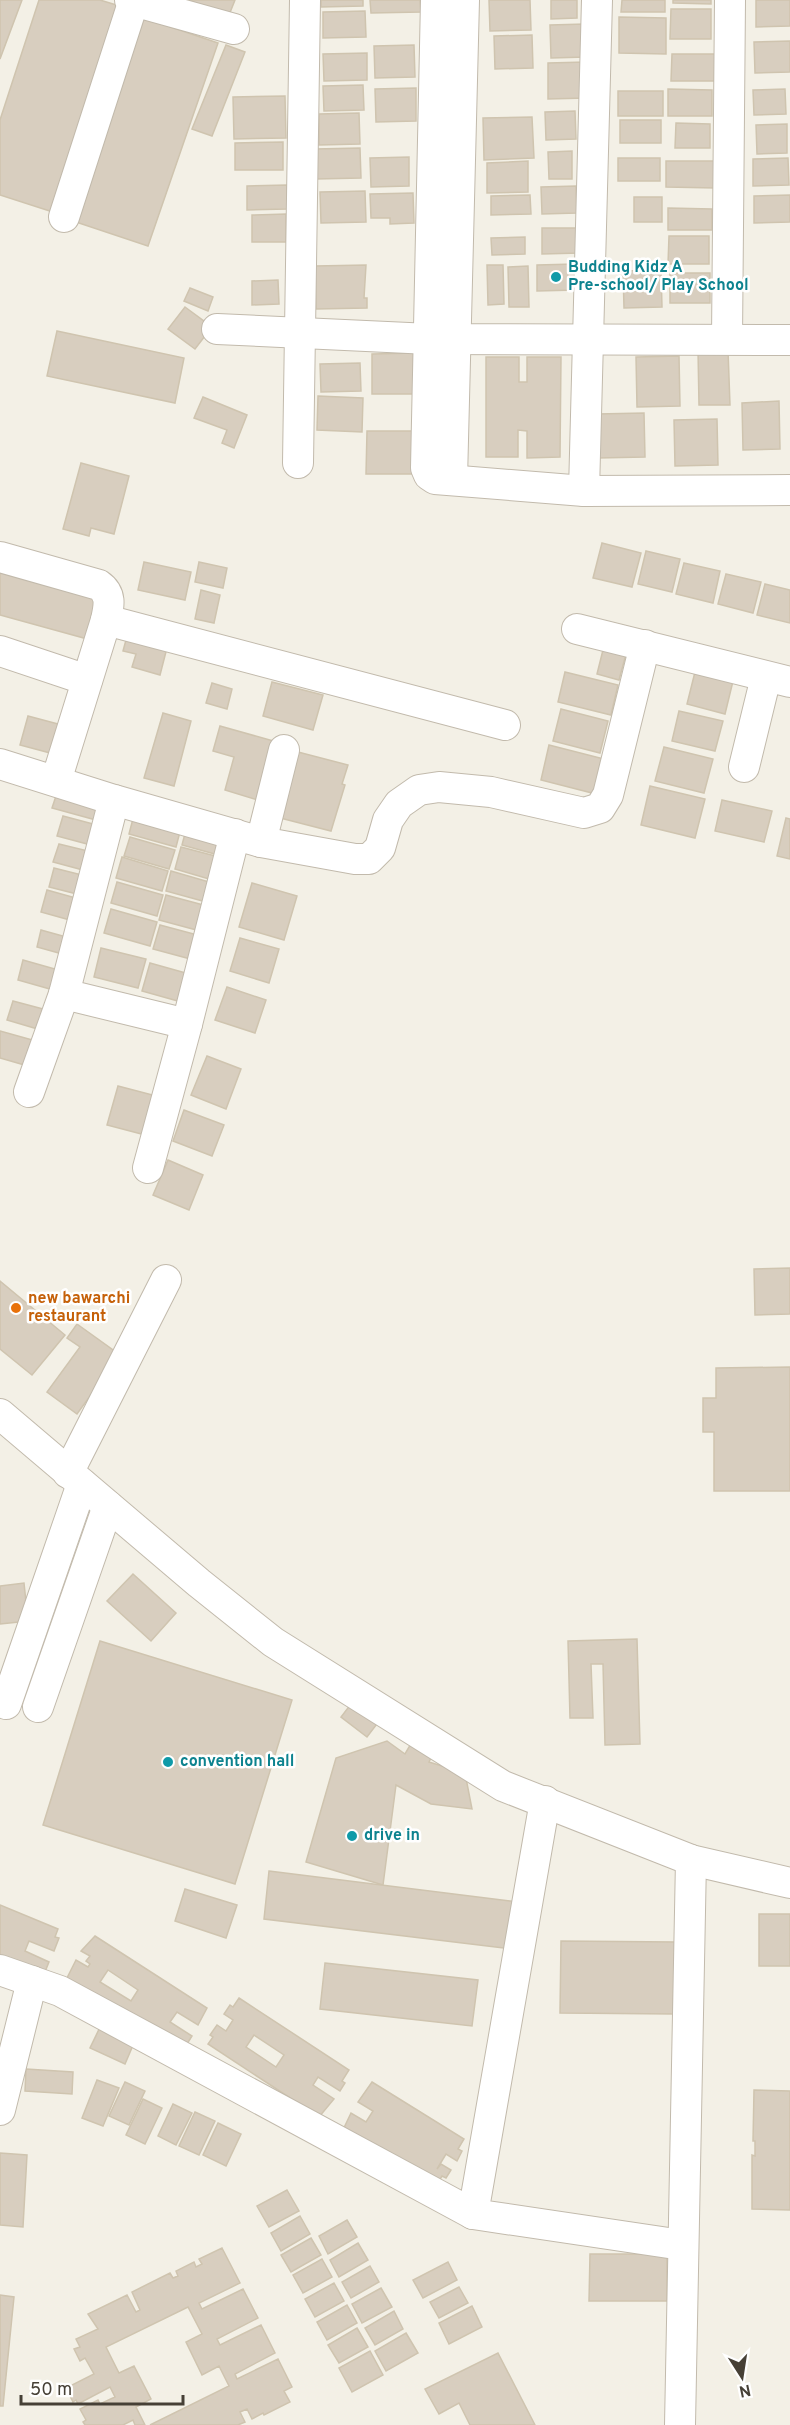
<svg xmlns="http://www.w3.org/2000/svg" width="790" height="2425" font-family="Overpass,sans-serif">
  <rect width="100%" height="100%" fill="#f3f0e6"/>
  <g fill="#d8cebf" stroke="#cfc4af" stroke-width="1.5" fill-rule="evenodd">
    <path d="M0,0H22L0,59Z"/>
    <path d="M39,0H100L123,7L56,213L0,195V120Z"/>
    <path d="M188,0H235L229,15Z"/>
    <path d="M321,0H363V6L321,7Z"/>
    <path d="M370,0H420L421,12L371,13Z"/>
    <path d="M489,0H530L531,30L490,31Z"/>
    <path d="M551,0H577V18L551,19Z"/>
    <path d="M622,0H665V12H621Z"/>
    <path d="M673,0H711V4L673,3Z"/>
    <path d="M756,0H790V26L756,27Z"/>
    <path d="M671,9H711V39H670Z"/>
    <path d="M365,11L366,37L323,38V12Z"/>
    <path d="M619,17L666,18V54L619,53Z"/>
    <path d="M144,18L218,43L148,246L73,221Z"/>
    <path d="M585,24L586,57L551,58L550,25Z"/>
    <path d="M532,35L533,68L495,69L494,36Z"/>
    <path d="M790,41V72L755,73L754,42Z"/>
    <path d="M226,45L245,52L212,136L192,129Z"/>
    <path d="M414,45L415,77L375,78L374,46Z"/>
    <path d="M367,53V80L324,81L323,54Z"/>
    <path d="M672,54H716L715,81H671Z"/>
    <path d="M586,62L587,98L548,99V63Z"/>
    <path d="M363,85L364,110L324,111L323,86Z"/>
    <path d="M416,88V121L376,122L375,89Z"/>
    <path d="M668,89L712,90V116H668Z"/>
    <path d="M785,89L786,114L754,115L753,90Z"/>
    <rect x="618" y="91" width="45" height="25"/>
    <path d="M285,96L286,138L234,139L233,97Z"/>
    <path d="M575,111L576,139L546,140L545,112Z"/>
    <path d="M359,113L360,144L319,145V114Z"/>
    <path d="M532,117L534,158L484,160L483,118Z"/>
    <rect x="620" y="120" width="41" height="23"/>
    <path d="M676,123L710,124V148H675Z"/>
    <path d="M787,124V153L757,154L756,125Z"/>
    <path d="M283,142V170H235V143Z"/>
    <path d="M360,148L361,178L316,179L315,149Z"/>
    <path d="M572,151V179H549L548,152Z"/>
    <path d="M409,157V186L371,187L370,158Z"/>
    <rect x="618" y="158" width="42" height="23"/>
    <path d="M788,158L789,185L753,186V159Z"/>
    <path d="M528,161V192L487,193V163Z"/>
    <path d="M666,161H715V188L666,187Z"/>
    <path d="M287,185V209L247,210V186Z"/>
    <path d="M576,186L577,213L542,214L541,187Z"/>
    <path d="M365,191L366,222L321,223L320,192Z"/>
    <path d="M413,193L414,223L390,224V218H371L370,194Z"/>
    <path d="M530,195L531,214L491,215V196Z"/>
    <path d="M790,195V222L754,223V196Z"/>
    <rect x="634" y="197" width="28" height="25"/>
    <path d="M668,208L712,209V230H668Z"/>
    <path d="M286,214V242H252V215Z"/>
    <path d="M542,228H579L580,253L542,254Z"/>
    <path d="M669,236H709V264H668Z"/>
    <path d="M525,237V254L492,255L491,238Z"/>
    <path d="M575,264L576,290L537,291V265Z"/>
    <path d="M366,265L364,298H367V308L316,309L315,266Z"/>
    <path d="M487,265H503L504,304L488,305Z"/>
    <path d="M528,266L529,307H509L508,267Z"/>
    <path d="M661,270L662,307L624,308L623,271Z"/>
    <rect x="670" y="273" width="40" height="30"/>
    <path d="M278,280L279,304L252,305V281Z"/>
    <path d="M190,288L213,297L208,311L184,301Z"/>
    <path d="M185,307L212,327L195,349L168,329Z"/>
    <path d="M57,331L184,358L175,403L47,376Z"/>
    <path d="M698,350H728L730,405H699Z"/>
    <path d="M415,353L416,394H372V354Z"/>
    <path d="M679,356L680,406L637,407L636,357Z"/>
    <path d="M486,357H519V382H527V357H561L560,457L527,458V431L518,430V457H486Z"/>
    <path d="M360,363L361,391L321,392L320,364Z"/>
    <path d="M318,396L363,398L362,432L317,430Z"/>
    <path d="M203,397L247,415L234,448L222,443L227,430L194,418Z"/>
    <path d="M779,401L780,449L743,450L742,403Z"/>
    <path d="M644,413L645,457L598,458L597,414Z"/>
    <path d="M717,419L718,465L675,466L674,420Z"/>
    <path d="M367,431H412V474H366Z"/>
    <path d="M81,463L129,476L114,534L91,528L89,536L63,529Z"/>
    <path d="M602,543L641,553L632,587L593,578Z"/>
    <path d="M646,551L680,559L672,592L638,584Z"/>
    <path d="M144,562L191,572L185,600L138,590Z"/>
    <path d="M199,562L227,568L223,588L195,582Z"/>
    <path d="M0,563L105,592L91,640L0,615Z"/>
    <path d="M684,563L720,571L713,603L676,594Z"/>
    <path d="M726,574L761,582L753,613L718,604Z"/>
    <path d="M765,584L790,590V623L757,615Z"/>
    <path d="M201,590L220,595L214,623L195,619Z"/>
    <path d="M129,629L169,640L160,675L132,667L136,654L123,651Z"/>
    <path d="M605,642L628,647L619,680L597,674Z"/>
    <path d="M696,668L734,677L725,714L687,704Z"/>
    <path d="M565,672L618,685L611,715L558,702Z"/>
    <path d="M272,682L323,695L313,730L263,716Z"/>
    <path d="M212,683L232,689L227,709L206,703Z"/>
    <path d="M561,709L608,721L600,753L553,741Z"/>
    <path d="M679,711L723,721L715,751L672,741Z"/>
    <path d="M163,713L191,721L174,786L144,778Z"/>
    <path d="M28,716L62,725L54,754L20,745Z"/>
    <path d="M220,726L277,742L261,801L225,790L234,757L213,751Z"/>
    <path d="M549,745L604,759L596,794L541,780Z"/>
    <path d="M664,747L713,759L704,793L655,781Z"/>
    <path d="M298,752L348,765L342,784L345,785L331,831L280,818Z"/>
    <path d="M650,786L705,799L695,838L641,825Z"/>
    <path d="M58,790L101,802L96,820L52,808Z"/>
    <path d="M722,800L772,811L764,842L715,831Z"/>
    <path d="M135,811L182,824L176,847L129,834Z"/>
    <path d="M63,816L97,825L91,845L57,836Z"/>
    <path d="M786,818L790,819V859L777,856Z"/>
    <path d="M187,826L227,837L222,856L182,845Z"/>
    <path d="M130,837L175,850L169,869L124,856Z"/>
    <path d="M59,844L88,851L83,870L53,862Z"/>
    <path d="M181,847L223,858L216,881L175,869Z"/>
    <path d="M122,857L168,871L162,891L116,878Z"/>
    <path d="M54,868L82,875L77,894L49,887Z"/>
    <path d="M171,871L216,884L210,903L166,891Z"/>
    <path d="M117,882L163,895L157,916L111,903Z"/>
    <path d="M252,883L297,896L284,940L239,927Z"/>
    <path d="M47,890L83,900L77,922L41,912Z"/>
    <path d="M166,895L211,907L204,932L159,920Z"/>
    <path d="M111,909L157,922L150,946L104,933Z"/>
    <path d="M160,925L205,937L198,961L153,949Z"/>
    <path d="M41,930L70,938L66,955L37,947Z"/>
    <path d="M240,938L279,949L269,983L230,971Z"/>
    <path d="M101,948L146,959L138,988L94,977Z"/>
    <path d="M23,960L62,971L57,991L18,980Z"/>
    <path d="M150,963L193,975L185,1003L142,991Z"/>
    <path d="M227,987L266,1000L255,1033L215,1020Z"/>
    <path d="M13,1001L47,1010L41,1030L7,1020Z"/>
    <path d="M0,1031L36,1041L28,1066L0,1058Z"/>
    <path d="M207,1056L241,1069L226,1109L191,1095Z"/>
    <path d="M118,1086L164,1098L153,1137L107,1125Z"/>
    <path d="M184,1110L224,1125L212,1156L173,1141Z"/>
    <path d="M168,1160L203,1175L189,1210L153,1195Z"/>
    <path d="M790,1268V1314L755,1315L754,1269Z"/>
    <path d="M0,1281L65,1335L32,1375L0,1349Z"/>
    <path d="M77,1324L120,1355L77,1414L47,1392L80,1347L67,1338Z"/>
    <path d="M790,1367V1491H714V1432H703V1398H716V1368Z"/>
    <path d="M133,1574L176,1613L151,1641L107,1601Z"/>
    <path d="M24,1583L28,1621L0,1624V1586Z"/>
    <path d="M637,1639L640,1744L605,1745L603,1664H591L593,1718H570L568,1641Z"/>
    <path d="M100,1641L292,1700L235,1884L43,1825Z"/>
    <path d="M354,1700L380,1720L367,1737L341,1717Z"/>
    <path d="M416,1735L436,1748L429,1762L465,1773L472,1809L431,1804L396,1785L383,1885L306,1862L336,1758L387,1741L405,1754Z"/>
    <path d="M269,1871L518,1902L512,1949L264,1919Z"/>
    <path d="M185,1889L237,1905L226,1938L175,1921Z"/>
    <path d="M0,1905L58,1929L55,1937L59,1938L54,1951L29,1941L25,1951L49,1962L45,1972L0,1965Z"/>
    <rect x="759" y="1914" width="31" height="52"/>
    <path d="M95,1936L207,2008L198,2025L177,2012L170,2022L192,2036L187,2044L66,1980L76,1960L88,1967L90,1964L86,1961L90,1956L81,1951ZM108,1970L138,1990L131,2001L100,1982Z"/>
    <path d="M561,1941L676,1942L675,2014L560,2013Z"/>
    <path d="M325,1963L478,1980L472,2026L320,2009Z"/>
    <path d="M239,1998L349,2070L342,2081L345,2083L340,2091L318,2077L313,2085L334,2099L319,2117L208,2044L213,2037L210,2035L217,2025L226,2031L233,2020L224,2014L230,2005L233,2007ZM254,2035L284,2055L276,2067L246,2047Z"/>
    <path d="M103,2021L137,2036L125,2064L90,2048Z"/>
    <path d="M26,2069L73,2072L72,2094L25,2091Z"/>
    <path d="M97,2080L119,2088L103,2126L82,2118Z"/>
    <path d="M125,2082L145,2091L129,2125L109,2116Z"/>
    <path d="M372,2082L464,2139L458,2149L462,2151L457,2161L446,2154L437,2169L441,2164L451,2170L446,2178L442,2176L434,2189L342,2132L351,2113L366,2122L373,2111L358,2102Z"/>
    <path d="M754,2090L790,2091V2210L752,2209V2155L755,2156V2141H753Z"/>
    <path d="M143,2099L162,2108L145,2144L126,2135Z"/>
    <path d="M173,2104L192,2113L176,2145L158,2136Z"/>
    <path d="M195,2112L215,2121L199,2155L179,2146Z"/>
    <path d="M218,2123L241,2134L226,2166L203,2155Z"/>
    <path d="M0,2153L27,2155L23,2227L0,2225Z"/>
    <path d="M287,2190L299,2211L269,2227L257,2206Z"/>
    <path d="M300,2216L310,2234L281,2251L271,2233Z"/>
    <path d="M347,2220L357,2237L328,2254L319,2236Z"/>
    <path d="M311,2238L321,2255L291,2272L281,2255Z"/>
    <path d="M358,2243L368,2260L339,2277L330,2260Z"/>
    <path d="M222,2248L240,2283L199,2303L202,2309L243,2289L258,2318L217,2339L220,2345L261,2325L275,2353L235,2374L237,2379L278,2359L292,2387L284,2391L290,2402L264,2415L263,2413L252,2419L247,2409L240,2412L245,2422L238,2425H150L229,2386L219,2366L202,2375L186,2342L202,2334L188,2307L106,2347L119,2373L134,2366L151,2399L136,2407L145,2425H135L133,2420L123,2425H85L83,2422L86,2420L80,2409L98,2400L100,2404L115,2397L110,2387L78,2404L76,2400L73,2402L66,2388L94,2374L85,2358L80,2361L74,2349L80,2347L76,2339L98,2329L88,2314L127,2295L136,2312L140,2310L132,2292L170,2273L173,2278L178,2276L176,2271L194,2262L196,2267L202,2264L199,2259Z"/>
    <path d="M590,2254H667V2301H589Z"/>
    <path d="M322,2259L332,2277L303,2293L293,2275Z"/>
    <path d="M448,2262L457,2280L423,2298L413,2280Z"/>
    <path d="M370,2266L379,2282L351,2298L342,2282Z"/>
    <path d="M334,2283L344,2301L315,2317L305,2299Z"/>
    <path d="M459,2287L468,2303L439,2318L430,2302Z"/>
    <path d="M381,2288L392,2307L362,2323L352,2304Z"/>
    <path d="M0,2295L14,2297L3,2406H0Z"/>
    <path d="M347,2305L357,2323L327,2340L317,2322Z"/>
    <path d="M472,2306L482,2327L449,2344L439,2323Z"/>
    <path d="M394,2311L403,2329L375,2345L365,2328Z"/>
    <path d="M357,2328L368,2347L339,2363L328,2345Z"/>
    <path d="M406,2333L418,2353L386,2371L375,2351Z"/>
    <path d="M370,2351L383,2375L352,2392L339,2368Z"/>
    <path d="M498,2353L535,2425H470L459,2403L439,2414L425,2389Z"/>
  </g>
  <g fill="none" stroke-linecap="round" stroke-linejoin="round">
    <g stroke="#c2baac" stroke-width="32">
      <g id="minor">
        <path d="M130,0L234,29"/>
        <path d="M436,0L426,468L429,475L435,479L584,491L790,490"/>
        <path d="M64,217L134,0"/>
        <path d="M217,329L430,339L790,340"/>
        <path d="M727,339L730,0"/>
        <path d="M298,463L305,0"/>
        <path d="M452,480L464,0"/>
        <path d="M584,491L597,0"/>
        <path d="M0,557L99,585C112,594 109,606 106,620L56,781"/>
        <path d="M106,620L505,725"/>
        <path d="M577,629L790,682"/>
        <path d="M0,651L87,680"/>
        <path d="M0,764L114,800L261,842L355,859H369L380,848L388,820L399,804L419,790L439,787L491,792L584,813L600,808L608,795L645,645"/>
        <path d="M744,767L766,677"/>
        <path d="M261,842L284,750"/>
        <path d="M64,994L187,1024"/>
        <path d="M29,1092L64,994L114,800"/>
        <path d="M148,1168L187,1024L235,834"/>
        <path d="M0,1414L199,1583L273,1642L503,1786L691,1860L790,1883"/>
        <path d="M68,1473L166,1280"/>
        <path d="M6,1704L82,1484"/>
        <path d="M38,1707L108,1506"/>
        <path d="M545,1801L473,2214L682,2245"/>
        <path d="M0,1970L60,1991L473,2214"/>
        <path d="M0,2110L32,1981"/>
        <path d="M680,2425L691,1860"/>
      </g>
    </g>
    <use href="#minor" stroke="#fff" stroke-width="30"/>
  </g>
  <g fill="#0f9aa8" stroke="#fff" stroke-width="2">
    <circle cx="556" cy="277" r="6"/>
    <circle cx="168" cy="1762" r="6"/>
    <circle cx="352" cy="1836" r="6"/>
  </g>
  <circle fill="#e8710a" stroke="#fff" stroke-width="2" cx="16" cy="1308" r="6"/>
  <g text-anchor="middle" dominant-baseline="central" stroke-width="5" stroke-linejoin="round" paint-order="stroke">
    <g font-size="16" font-weight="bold" fill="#0d838f" stroke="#fff" text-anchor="start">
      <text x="568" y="268">Budding Kidz A<tspan x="568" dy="18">Pre-school/ Play School</tspan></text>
      <text x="180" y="1762">convention hall</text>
      <text x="364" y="1836">drive in</text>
    </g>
    <g font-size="16" font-weight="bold" fill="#c56008" stroke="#fff" text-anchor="start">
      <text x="28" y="1299">new bawarchi<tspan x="28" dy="18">restaurant</tspan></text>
    </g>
  </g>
  <g transform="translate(742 2377) rotate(168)" stroke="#ffffff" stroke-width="4.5" paint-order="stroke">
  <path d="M0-4.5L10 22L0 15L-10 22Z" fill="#464036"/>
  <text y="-9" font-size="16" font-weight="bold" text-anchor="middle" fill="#464036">N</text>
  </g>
  <path d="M21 2395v9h162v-9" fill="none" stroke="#464036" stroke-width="3"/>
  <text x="30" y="2395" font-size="18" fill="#464036" stroke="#ffffff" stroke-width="4.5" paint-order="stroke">50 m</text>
</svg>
